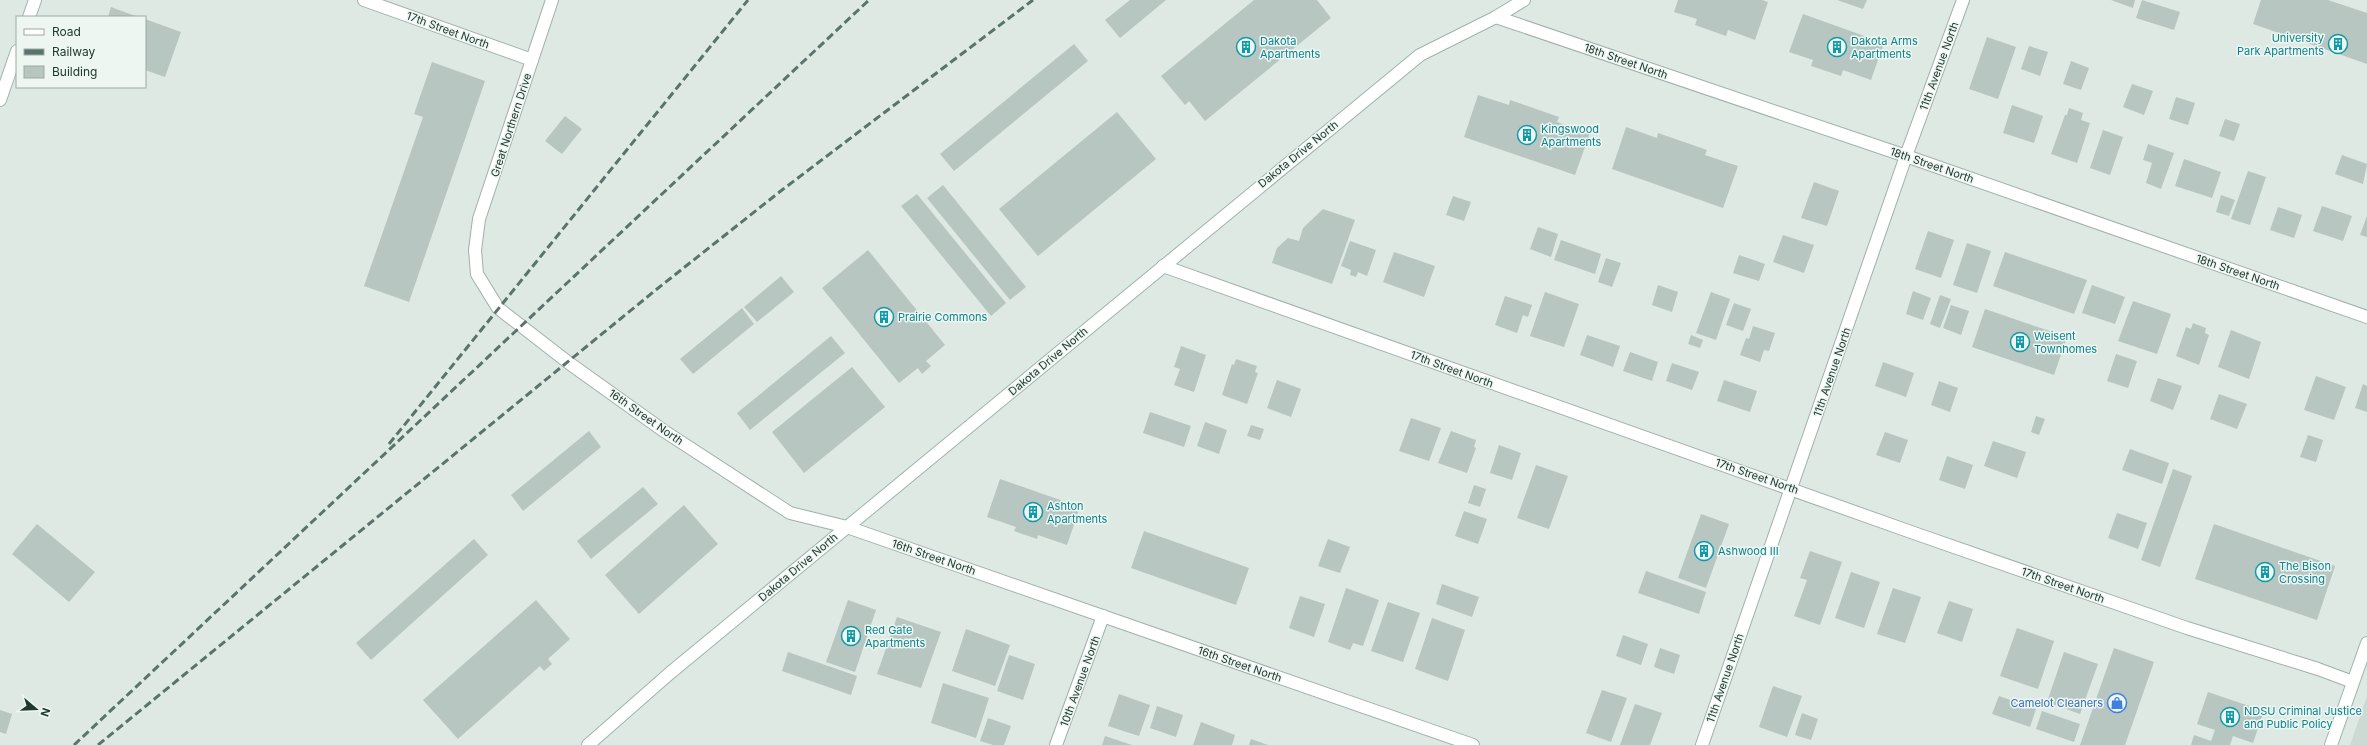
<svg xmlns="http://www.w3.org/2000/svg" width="2367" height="745" font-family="Inter,sans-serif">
  <rect width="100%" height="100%" fill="#dee9e4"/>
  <path fill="#cdd9d3" d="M2367,696V745H2350Z"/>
  <g fill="#b7c6c0">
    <path d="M1130,0H1166L1120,38L1105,20Z"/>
    <path d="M1254,0H1317L1331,18L1205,121L1189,101L1185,105L1161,76Z"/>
    <path d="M1678,0H1762L1768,2L1755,40L1728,30L1726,36L1695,25L1697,19L1674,12Z"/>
    <path d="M1837,0H1867L1863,9Z"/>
    <path d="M2111,0H2135L2133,8Z"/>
    <path d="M2142,0L2180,12L2174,30L2136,18Z"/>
    <path d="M2261,0H2328L2367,13V64L2253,24Z"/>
    <path d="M111,7L138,17H108Z"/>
    <path d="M1803,14L1884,43L1871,80L1843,70L1841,76L1811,66L1813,60L1789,52Z"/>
    <path d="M145,19L181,32L165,77L145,70Z"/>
    <path d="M1987,37L2016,47L1998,99L1969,89Z"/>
    <path d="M1074,44L1088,61L954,171L940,154Z"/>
    <path d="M2029,46L2048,52L2040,76L2021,69Z"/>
    <path d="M2071,61L2089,68L2081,90L2063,84Z"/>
    <path d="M432,62L485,81L409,302L364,286L423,117L414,114Z"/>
    <path d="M2132,84L2153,91L2144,115L2123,107Z"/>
    <path d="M1478,95L1509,105L1510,100L1559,117L1557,122L1590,133L1575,175L1464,137Z"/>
    <path d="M2176,97L2195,103L2188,125L2169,119Z"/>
    <path d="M2012,105L2043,116L2034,143L2003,133Z"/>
    <path d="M2069,108L2083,113L2081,120L2090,123L2077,163L2051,154L2065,115H2067Z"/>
    <path d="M1117,112L1156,159L1038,256L999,209Z"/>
    <path d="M565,116L582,129L562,154L545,141Z"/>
    <path d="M2225,119L2240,124L2234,141L2219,136Z"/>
    <path d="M1626,127L1657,138L1658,133L1707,150L1705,155L1738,166L1723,208L1612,169Z"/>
    <path d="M2103,130L2123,137L2110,175L2090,168Z"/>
    <path d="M2148,144L2174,153L2161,189L2146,183L2152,163L2143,160Z"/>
    <path d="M2342,155L2367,164L2363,184L2335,174Z"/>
    <path d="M2184,159L2221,172L2212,198L2175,186Z"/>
    <path d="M2248,171L2266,177L2250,225L2231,219Z"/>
    <path d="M1814,182L1839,191L1827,226L1801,218Z"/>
    <path d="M943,185L1026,287L1010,300L927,198Z"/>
    <path d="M917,194L1006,303L991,316L901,206Z"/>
    <path d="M2221,195L2235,200L2229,216L2216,212Z"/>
    <path d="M1453,196L1471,202L1464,221L1446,215Z"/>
    <path d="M2322,206L2352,216L2343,241L2313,231Z"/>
    <path d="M2278,207L2302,215L2294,238L2270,230Z"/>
    <path d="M1323,209L1355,220L1332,284L1272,263L1277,248L1288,238L1299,241L1303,228Z"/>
    <path d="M2367,216V237L2360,235Z"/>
    <path d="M1538,227L1558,234L1551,257L1530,249Z"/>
    <path d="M1928,231L1954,240L1941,278L1915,269Z"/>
    <path d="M1783,235L1814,245L1804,273L1773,262Z"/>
    <path d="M1561,240L1601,254L1595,274L1554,260Z"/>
    <path d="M1350,241L1376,250L1367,276L1358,272L1356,277L1350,275L1351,270L1341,266Z"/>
    <path d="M1967,243L1991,251L1977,293L1953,285Z"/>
    <path d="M868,250L945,345L926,361L931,366L922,374L918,368L899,383L822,288Z"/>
    <path d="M1394,252L1435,266L1424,297L1383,282Z"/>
    <path d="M2005,252L2087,280L2074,314L1993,286Z"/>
    <path d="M1739,255L1765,264L1759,281L1733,273Z"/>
    <path d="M1606,258L1621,263L1612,287L1598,282Z"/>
    <path d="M781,276L794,292L757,322L744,307Z"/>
    <path d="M1658,285L1678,292L1672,312L1652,305Z"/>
    <path d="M2092,285L2125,297L2115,324L2082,313Z"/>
    <path d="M1913,291L1931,298L1923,320L1906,314Z"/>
    <path d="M1545,292L1579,304L1564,347L1530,336Z"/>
    <path d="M1711,292L1730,299L1716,340L1696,333Z"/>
    <path d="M1940,295L1951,299L1940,328L1930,324Z"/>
    <path d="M1505,296L1532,305L1528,317L1523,315L1517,333L1495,325Z"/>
    <path d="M2133,301L2171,314L2157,354L2118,341Z"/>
    <path d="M1734,303L1751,309L1743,331L1726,325Z"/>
    <path d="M1951,305L1969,311L1961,335L1943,328Z"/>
    <path d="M742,308L754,324L693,374L680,359Z"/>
    <path d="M1985,309L2067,337L2054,375L1972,347Z"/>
    <path d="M2193,323L2206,328L2205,333L2209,335L2199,365L2176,356L2186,327L2191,329Z"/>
    <path d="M1753,326L1775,333L1769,351L1764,350L1760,362L1740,355L1746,338L1749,339Z"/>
    <path d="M2231,330L2261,342L2249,379L2218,367Z"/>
    <path d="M1587,335L1620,346L1613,367L1580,355Z"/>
    <path d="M1691,335L1703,340L1700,348L1688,344Z"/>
    <path d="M831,336L845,353L750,430L737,413Z"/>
    <path d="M1181,346L1206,355L1194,392L1174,385L1180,369L1174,367Z"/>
    <path d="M1630,352L1658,362L1652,381L1623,371Z"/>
    <path d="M2116,354L2137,361L2128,388L2107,381Z"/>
    <path d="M1236,359L1257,366L1255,372L1258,373L1247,404L1222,395L1232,364L1234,365Z"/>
    <path d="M1883,362L1914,373L1906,397L1875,386Z"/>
    <path d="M1672,363L1699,372L1692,390L1666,381Z"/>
    <path d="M852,367L885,407L804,473L772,432Z"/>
    <path d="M2316,376L2346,387L2334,420L2304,410Z"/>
    <path d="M2158,378L2182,386L2173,410L2150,401Z"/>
    <path d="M1277,380L1301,389L1291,417L1267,408Z"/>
    <path d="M1724,380L1757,391L1750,412L1717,401Z"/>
    <path d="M1939,381L1958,388L1950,412L1931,405Z"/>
    <path d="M2363,384L2367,386V412L2355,408Z"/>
    <path d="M2219,394L2247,404L2237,429L2210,419Z"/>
    <path d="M1150,412L1191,426L1184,447L1143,433Z"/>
    <path d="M2036,416L2045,419L2039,435L2031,432Z"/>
    <path d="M1411,418L1441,428L1429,461L1399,451Z"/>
    <path d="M1205,422L1227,430L1219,454L1197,446Z"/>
    <path d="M1251,425L1264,429L1260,440L1247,436Z"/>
    <path d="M589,431L601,447L523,511L511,495Z"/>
    <path d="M1451,431L1476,440L1474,447L1476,448L1467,473L1438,463Z"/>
    <path d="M1885,432L1908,440L1900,463L1876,455Z"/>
    <path d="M2308,435L2323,440L2316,462L2300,457Z"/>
    <path d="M1993,441L2026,452L2017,478L1984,466Z"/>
    <path d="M1499,445L1521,453L1512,480L1490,473Z"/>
    <path d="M2130,449L2169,463L2162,484L2122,470Z"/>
    <path d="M1947,456L1973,465L1965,489L1939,480Z"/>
    <path d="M1536,465L1568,476L1549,529L1517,518Z"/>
    <path d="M2173,469L2192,476L2160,567L2141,560Z"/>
    <path d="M1000,479L1080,507L1067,545L1038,535L1037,539L1014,531L1016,527L987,517Z"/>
    <path d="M1474,485L1486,489L1480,507L1468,503Z"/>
    <path d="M643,487L658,504L591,559L577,541Z"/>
    <path d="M684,505L718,544L639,614L605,575Z"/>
    <path d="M1464,511L1487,519L1478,544L1455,536Z"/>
    <path d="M2117,513L2147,523L2138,549L2108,538Z"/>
    <path d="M1701,514L1729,524L1706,588L1678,578Z"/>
    <path d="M37,524L95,572L69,602L12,554Z"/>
    <path d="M2214,524L2335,566L2317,620L2195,579Z"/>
    <path d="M1144,531L1249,568L1236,605L1131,568Z"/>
    <path d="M474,539L488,555L371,660L356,643Z"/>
    <path d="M1328,539L1350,547L1340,573L1318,566Z"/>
    <path d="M1810,551L1842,562L1820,625L1794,616L1807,580L1800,578Z"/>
    <path d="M1646,571L1706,592L1699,614L1638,593Z"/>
    <path d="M1851,572L1880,582L1864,628L1835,618Z"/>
    <path d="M1442,584L1479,597L1472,617L1436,604Z"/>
    <path d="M1346,588L1379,600L1363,646L1353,643L1350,650L1328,642Z"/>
    <path d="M1893,588L1921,597L1905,643L1877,634Z"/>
    <path d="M1300,596L1325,604L1314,637L1289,628Z"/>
    <path d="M536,600L570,639L548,659L552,664L544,671L540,666L458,739L423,700Z"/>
    <path d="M848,600L876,610L855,672L826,662Z"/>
    <path d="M1949,601L1973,609L1962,642L1937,633Z"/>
    <path d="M1388,602L1420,613L1403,662L1371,651Z"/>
    <path d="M897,617L941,632L921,688L877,674Z"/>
    <path d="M1432,618L1465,630L1448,681L1415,669Z"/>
    <path d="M2017,628L2054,641L2038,689L2000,676Z"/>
    <path d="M966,629L1010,645L995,686L952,671Z"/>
    <path d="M1623,635L1648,644L1641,665L1616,656Z"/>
    <path d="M1660,648L1680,655L1674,674L1654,667Z"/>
    <path d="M2114,648L2154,662L2125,745H2080Z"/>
    <path d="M788,652L857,676L851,695L782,671Z"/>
    <path d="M2064,652L2098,664L2080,714L2047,702Z"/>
    <path d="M1009,655L1035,664L1023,700L997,691Z"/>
    <path d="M943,683L989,698L976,738L931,723Z"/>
    <path d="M1773,686L1802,696L1787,737L1759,727Z"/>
    <path d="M1602,690L1627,698L1611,742L1586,733Z"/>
    <path d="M2208,692L2264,711L2253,743L2233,736L2230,745H2191L2194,735L2211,741L2215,730L2197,724Z"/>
    <path d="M1119,694L1150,705L1139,736L1108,726Z"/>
    <path d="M1999,696L2036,709L2030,727L1992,714Z"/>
    <path d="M1635,704L1662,713L1650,745H1620Z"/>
    <path d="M1157,706L1183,715L1176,737L1150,728Z"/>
    <path d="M0,710L12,714L6,734L0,732Z"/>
    <path d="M2042,711L2080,724L2074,742L2036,729Z"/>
    <path d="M1802,713L1818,719L1811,740L1795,735Z"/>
    <path d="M988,718L1011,726L1004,745H993L980,741Z"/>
    <path d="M1201,722L1235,735L1232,745H1193Z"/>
    <path d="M1105,736L1132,745H1102Z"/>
    <path d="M1251,739L1268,745H1249Z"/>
  </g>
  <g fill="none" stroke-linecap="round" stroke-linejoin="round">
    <g stroke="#a1b0ab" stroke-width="14">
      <g id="street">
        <path d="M364,0L532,60"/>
        <path d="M552,0L479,219L475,250L477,274L498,308L569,363L664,431L790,513L847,527L1473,745"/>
        <path d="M1496,17L1906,156L2367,317"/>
        <path d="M1163,266L1911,532L2187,628L2318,669L2353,682"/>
        <path d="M1056,745L1103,616"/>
        <path d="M1702,745L1906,156L1963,0"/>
      </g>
    </g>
    <g stroke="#9eb4ac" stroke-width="14">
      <g id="secondary">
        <path d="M29,17L35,0"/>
        <path d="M0,100L17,51"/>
        <path d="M588,745L670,673L1420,55L1496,17L1524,0"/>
        <path d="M2331,745L2367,643"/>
      </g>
    </g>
    <use href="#street" stroke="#fff" stroke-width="12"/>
    <use href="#secondary" stroke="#fff" stroke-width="12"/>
    <g stroke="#5a746d" stroke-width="3" stroke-dasharray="8 4" stroke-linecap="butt">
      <path d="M389,444L748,0"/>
      <path d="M74,745L869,0"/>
      <path d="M98,745L657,289L782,190L1033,0"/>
    </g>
  </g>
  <defs>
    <g id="building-ring" transform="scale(1)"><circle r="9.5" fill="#eef6f2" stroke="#0f9aa8" stroke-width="1.5"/><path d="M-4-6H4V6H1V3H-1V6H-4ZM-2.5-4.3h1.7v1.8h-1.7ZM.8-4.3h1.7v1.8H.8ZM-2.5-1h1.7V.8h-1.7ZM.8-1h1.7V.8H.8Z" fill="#0f9aa8"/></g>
    <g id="shop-ring" transform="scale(1)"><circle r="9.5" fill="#eef6f2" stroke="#3f7fe0" stroke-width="1.5"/><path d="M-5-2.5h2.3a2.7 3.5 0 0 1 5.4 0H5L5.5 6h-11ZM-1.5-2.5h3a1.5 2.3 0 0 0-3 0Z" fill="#3f7fe0"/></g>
  </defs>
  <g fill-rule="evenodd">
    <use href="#building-ring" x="2338" y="44"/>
    <use href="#building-ring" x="1246" y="47"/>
    <use href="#building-ring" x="1837" y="47"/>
    <use href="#building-ring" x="1527" y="135"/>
    <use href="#building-ring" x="884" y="317"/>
    <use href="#building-ring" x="2020" y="342"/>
    <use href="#building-ring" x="1033" y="512"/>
    <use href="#building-ring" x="1704" y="551"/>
    <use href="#building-ring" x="2265" y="572"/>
    <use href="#building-ring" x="851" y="636"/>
    <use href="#shop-ring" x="2117" y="703"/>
    <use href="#building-ring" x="2230" y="717"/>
  </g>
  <g text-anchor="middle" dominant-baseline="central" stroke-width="3" stroke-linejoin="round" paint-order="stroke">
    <g font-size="11" fill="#203832" stroke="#eef6f2">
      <text transform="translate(448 30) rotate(20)">17th Street North</text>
      <text transform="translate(1626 61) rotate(19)">18th Street North</text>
      <text transform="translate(1939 66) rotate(-70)">11th Avenue North</text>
      <text transform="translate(511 125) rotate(-72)">Great Northern Drive</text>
      <text transform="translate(1298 154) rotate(-39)">Dakota Drive North</text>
      <text transform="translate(1932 165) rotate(19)">18th Street North</text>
      <text transform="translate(2238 272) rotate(19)">18th Street North</text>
      <text transform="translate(1048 361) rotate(-40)">Dakota Drive North</text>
      <text transform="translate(1452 369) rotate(20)">17th Street North</text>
      <text transform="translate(1832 372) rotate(-71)">11th Avenue North</text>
      <text transform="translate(646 417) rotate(35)">16th Street North</text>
      <text transform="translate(1757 476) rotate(19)">17th Street North</text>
      <text transform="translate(934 557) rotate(19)">16th Street North</text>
      <text transform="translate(798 567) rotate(-40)">Dakota Drive North</text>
      <text transform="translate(2063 585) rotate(19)">17th Street North</text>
      <text transform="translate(1240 664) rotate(19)">16th Street North</text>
      <text transform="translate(1725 678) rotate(-71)">11th Avenue North</text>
      <text transform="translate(1080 681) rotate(-70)">10th Avenue North</text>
    </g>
    <g font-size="11" fill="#0d838f" stroke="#eef6f2" text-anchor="start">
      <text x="2324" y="38" text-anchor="end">University<tspan x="2324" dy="13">Park Apartments</tspan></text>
      <text x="1260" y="41">Dakota<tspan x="1260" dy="13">Apartments</tspan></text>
      <text x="1851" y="41">Dakota Arms<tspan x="1851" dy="13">Apartments</tspan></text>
      <text x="1541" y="129">Kingswood<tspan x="1541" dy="13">Apartments</tspan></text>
      <text x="898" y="317">Prairie Commons</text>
      <text x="2034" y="336">Weisent<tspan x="2034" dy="13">Townhomes</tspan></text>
      <text x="1047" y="506">Ashton<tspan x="1047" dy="13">Apartments</tspan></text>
      <text x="1718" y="551">Ashwood III</text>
      <text x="2279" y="566">The Bison<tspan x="2279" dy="13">Crossing</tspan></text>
      <text x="865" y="630">Red Gate<tspan x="865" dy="13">Apartments</tspan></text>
      <text x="2244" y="711">NDSU Criminal Justice<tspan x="2244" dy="13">and Public Policy</tspan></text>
    </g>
    <g font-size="11" fill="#366cbe" stroke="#eef6f2" text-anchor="end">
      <text x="2103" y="703">Camelot Cleaners</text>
    </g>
  </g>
  <rect x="16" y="16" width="130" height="72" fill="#eef6f2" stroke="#9caaa5"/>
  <rect x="24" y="29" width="20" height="6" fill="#ffffff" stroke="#9caaa5"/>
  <text x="52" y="36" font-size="12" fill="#203832">Road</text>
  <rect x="24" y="49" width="20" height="6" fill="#5a746d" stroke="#9caaa5"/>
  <text x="52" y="56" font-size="12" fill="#203832">Railway</text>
  <rect x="24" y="66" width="20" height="12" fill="#b7c6c0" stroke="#9caaa5"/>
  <text x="52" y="76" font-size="12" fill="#203832">Building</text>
  <g transform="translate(36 709) rotate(109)" stroke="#eef6f2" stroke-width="3" paint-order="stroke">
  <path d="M0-3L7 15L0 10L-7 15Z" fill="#203832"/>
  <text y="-6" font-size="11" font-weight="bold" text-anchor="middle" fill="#203832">N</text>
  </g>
</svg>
